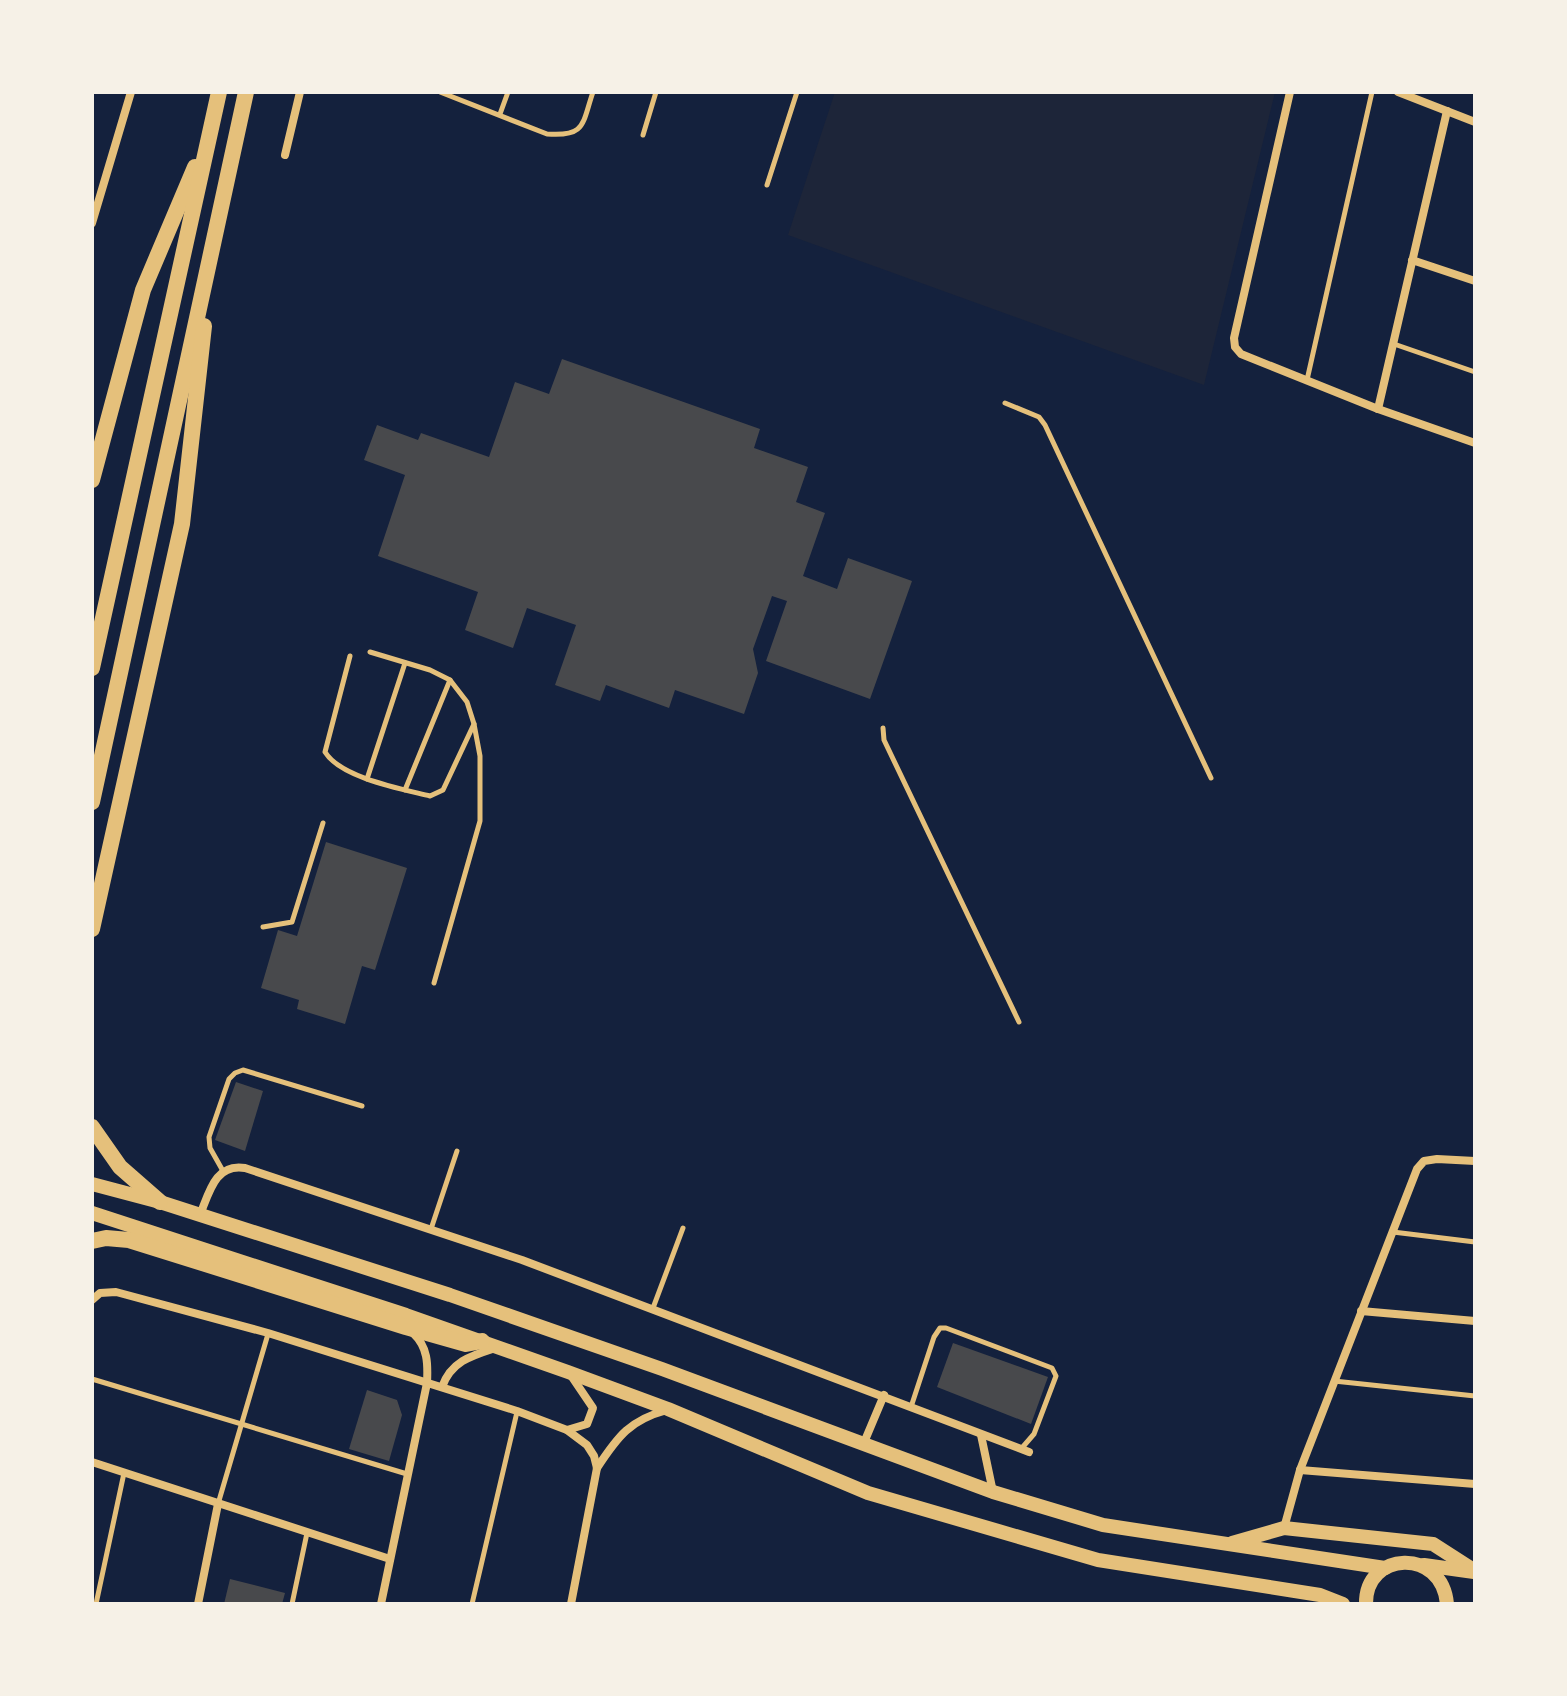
<svg xmlns="http://www.w3.org/2000/svg" width="1567" height="1696" font-family="Manrope,sans-serif">
  <rect width="100%" height="100%" fill="#14213d"/>
  <path fill="#1d2539" d="M835,92H1275L1204,385L788,235Z"/>
  <g fill="#48494c">
    <path d="M562,359L760,429L754,448L808,467L796,502L825,513L803,576L837,589L848,558L912,581L870,699L766,661L787,601L772,596L753,649L758,673L744,714L675,690L669,708L606,685L600,701L555,685L576,625L527,608L513,648L465,630L478,592L378,556L405,475L364,460L377,425L418,440L421,433L489,457L515,382L549,394Z"/>
    <path d="M326,842L407,868L375,970L362,966L345,1024L297,1009L299,1000L261,988L278,930L297,936Z"/>
    <path d="M236,1082L263,1091L245,1151L215,1140Z"/>
    <path d="M953,1343L1048,1377L1031,1424L937,1387Z"/>
    <path d="M367,1390L397,1400L402,1415L389,1461L349,1449Z"/>
    <path d="M230,1579L285,1593L282,1604H224Z"/>
  </g>
  <g fill="none" stroke-linecap="round" stroke-linejoin="round">
    <g stroke="#e5c07b" stroke-width="5">
      <path d="M440,92L547,134C586,137 582,124 593,92"/>
      <path d="M500,114L508,92"/>
      <path d="M643,135L656,92"/>
      <path d="M767,185L797,92"/>
      <path d="M1394,344L1475,372"/>
      <path d="M1307,380L1372,92"/>
      <path d="M1005,403L1039,417L1045,425L1211,778"/>
      <path d="M370,652L430,670L450,680L467,702L474,724L480,756V821L434,983"/>
      <path d="M350,656L325,752C341,778 402,789 430,796L443,790L474,724"/>
      <path d="M883,728L884,740L1019,1022"/>
      <path d="M367,779L405,663"/>
      <path d="M405,790L450,680"/>
      <path d="M263,927L292,922L323,823"/>
      <path d="M223,1171L210,1148L209,1137L229,1079L235,1073L243,1070L362,1106"/>
      <path d="M431,1229L457,1151"/>
      <path d="M1393,1232L1475,1242"/>
      <path d="M653,1308L683,1228"/>
      <path d="M92,1379L407,1474"/>
      <path d="M1334,1381L1475,1396"/>
      <path d="M911,1407L934,1337L940,1328H946L1052,1368L1056,1376L1034,1434L1021,1449"/>
      <path d="M218,1504L268,1334"/>
      <path d="M96,1604L124,1473"/>
      <path d="M292,1604L307,1533"/>
      <path d="M472,1604L517,1412"/>
    </g>
    <g stroke="#e5c07b" stroke-width="8">
      <path d="M1290,92L1234,338L1235,347L1241,354L1378,409L1475,443"/>
      <path d="M1398,92L1475,122"/>
      <path d="M285,155L300,92"/>
      <path d="M92,223L131,92"/>
      <path d="M1412,260L1475,281"/>
      <path d="M1378,409L1447,111"/>
      <path d="M200,1215C209,1193 215,1163 245,1168L522,1260L1029,1452"/>
      <path d="M92,1300L100,1293L116,1292L268,1333L517,1411L567,1430L587,1445L594,1456L597,1468L571,1604"/>
      <path d="M1361,1311L1475,1321"/>
      <path d="M442,1387C451,1362 470,1356 495,1348"/>
      <path d="M567,1430L587,1424L593,1408L570,1374"/>
      <path d="M981,1435L993,1492"/>
      <path d="M863,1445L884,1395"/>
      <path d="M92,1462L390,1559"/>
      <path d="M597,1468C618,1436 630,1420 667,1410"/>
      <path d="M1300,1470L1475,1484"/>
      <path d="M1284,1528L1300,1470L1417,1169L1424,1161L1437,1159L1475,1161"/>
      <path d="M198,1604L218,1504"/>
      <path d="M381,1604L427,1383C428,1364 428,1347 413,1333"/>
    </g>
    <g stroke="#e5c07b" stroke-width="14">
      <path d="M92,1184L160,1202L450,1295L662,1369L993,1492L1103,1525L1385,1568"/>
      <path d="M92,1213L406,1315L568,1372L668,1409L868,1493L1098,1560L1320,1595L1343,1604"/>
      <path d="M1232,1543L1284,1528L1433,1544L1475,1571"/>
      <path d="M1424,1565L1474,1572"/>
      <path d="M1366,1604C1365,1551 1442,1547 1447,1604"/>
    </g>
    <g stroke="#e5c07b" stroke-width="16">
      <path d="M92,480L143,290L195,167"/>
      <path d="M92,668L219,92"/>
      <path d="M92,802L246,92"/>
      <path d="M92,929L182,524L204,326"/>
      <path d="M92,1127L120,1167L160,1202"/>
      <path d="M92,1241L106,1238L129,1240L406,1327L466,1344L482,1341"/>
    </g>
  </g>
  <rect width="1567" height="1696" fill="none" stroke="#f6f1e7" stroke-width="188"/>
</svg>
